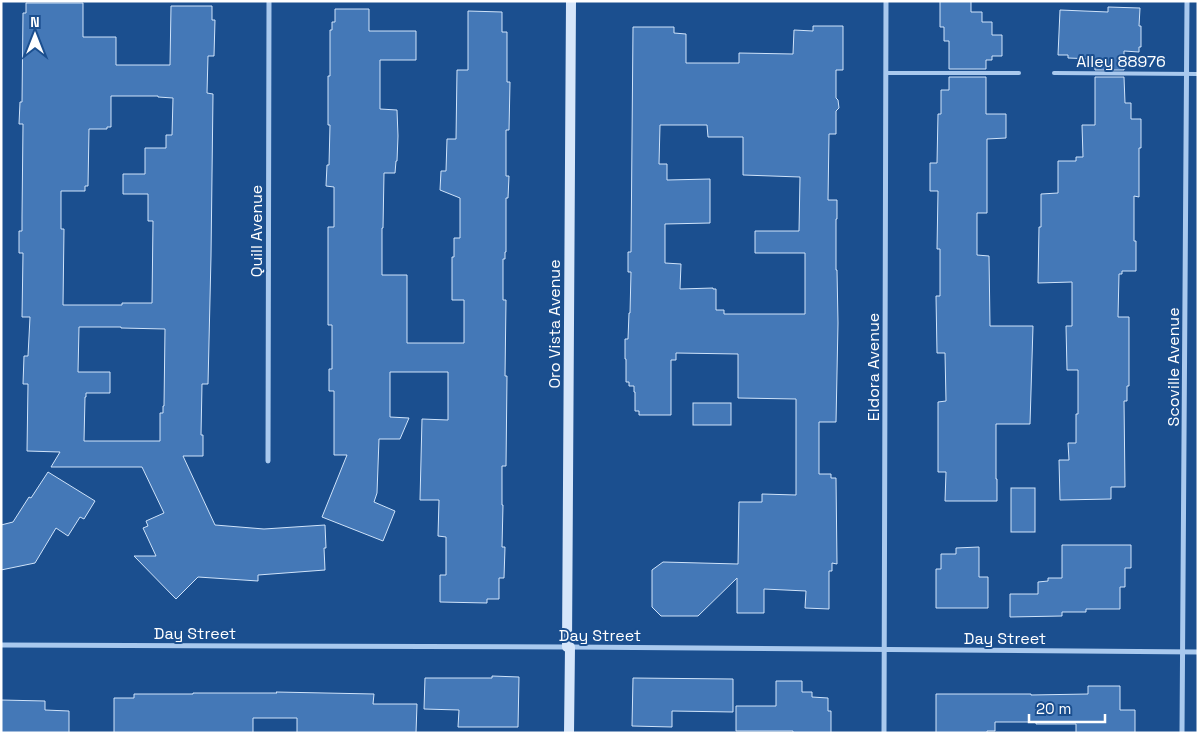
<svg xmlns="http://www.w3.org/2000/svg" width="1199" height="734" font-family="'Space Grotesk',sans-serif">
  <rect width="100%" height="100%" fill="#1b4f8f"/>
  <g fill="#4478b7" stroke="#cfe3fa" fill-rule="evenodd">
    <path d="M940,1H971V12H982V22H992V35H1002V56H992V60H986V69H949V41H944V27H940Z"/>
    <path d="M26,3H83V37H116V65H170L171,6H212V20H215L214,56H208L207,93L213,94L211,256L208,384H202L201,435H203V456H183L215,525L264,529L325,525L326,548H324L325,570L258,575V581L198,577L176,599L134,556H156L143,528L148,526L146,521L164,513L142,467H51L60,452L27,451L28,384H23L24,356H28L30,317H22L23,253H19V231H22V217L23,124H19L20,102H22L23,13H26ZM111,96H158V97L173,98L172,135H166V148H145V174H123V194H148V221H153L152,303H122V305H63L64,229H61V191H85V186H88L89,129H107V127H111ZM79,327H121V328L165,329L164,406H163V413H160V441H84L85,397H86V393H110V372H78Z"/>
    <path d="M1108,7L1140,8L1139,26H1141V47H1139V52L1124,51V70H1095L1094,59L1068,58V55H1058L1060,10L1108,12Z"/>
    <path d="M335,9H369V31H416V60H380V109L397,110L398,136L397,161H396L395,173H384L383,228H382V275H407V343H464V300H452V257H454V238H460V198L440,190L441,171H446L447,139H456L457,70H468V11L502,12V32H507V82H510L509,130H506V176H509L508,198H506V252H505V259H503V300H506L505,376H507L506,466H502V505H503L502,547H505L504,578H499V599H487V603L440,602V575H446V537L438,536L439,500H420L422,419L448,420V372H390V417L409,418L400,439H379L377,493L374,502L395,511L383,541L322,517L347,455H334V391H329V369H332V325H328V227H334V187L326,186L327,165H329L330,125H328V76H330V30H332V22H335Z"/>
    <path d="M813,26H843V70H836V98L838,100L839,108L836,111V134H829L828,200H837V219H836V270H837L838,323L836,422H819V474H831V478H836L837,564L832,563V571H829V609L805,608L806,591L764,589V613H737V578L698,616H661L652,607V570L663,562L738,564L739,502H762V494L796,495V399L738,398V354L676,353V360H671V415H639V411H635V392H634V386H629V382H626V359H625V339H628L629,313H630L631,272H628V252H631L633,27H674V33L686,34V63H739V53L793,54L794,30L813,31ZM660,125H707L708,137H743V175L800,177L799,231H755V253H805V314H724V310H716V289H713V288L680,289L681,264L665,263V224L710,223V179L667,180V164H659Z"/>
    <path d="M949,77H986V114H1006V138L987,139V213H977V255L989,256L990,326H1033L1030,424H996V479H997V501H945L946,472H938V402L946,401L945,353H937L936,296H940V249H937L938,191H930V163H937L938,114H941V90H949Z"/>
    <path d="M1095,77H1124L1125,103H1131V119H1141V148H1139V197L1134,196V241H1136V271H1122V274H1119L1118,317H1129V386H1127V401H1124L1125,487H1111V499L1060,500L1059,460H1069L1068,443H1076V414H1078V370H1067L1066,326H1072V282L1038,283L1039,227H1041V194L1058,193V161H1076V157H1083L1082,125H1095Z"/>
    <rect x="693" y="403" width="38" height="22"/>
    <path d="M48,472L95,501L84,519L80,517L68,536L56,528L35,563L1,570V525L13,522L29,497L31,498Z"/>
    <rect x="1011" y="488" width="24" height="44"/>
    <path d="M1062,545H1131V568H1125V587H1120V609H1086V612H1062V616L1010,617V594H1038V582L1048,581V578H1062Z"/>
    <path d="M979,547V577H988V608H936V569H941V554H956V548Z"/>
    <path d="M492,676L519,677L518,727H458L459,710L424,709L425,678H492Z"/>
    <path d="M633,678L733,679V712L672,711V727L632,726Z"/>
    <path d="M776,681H802V692H812V697L828,698V711H831V733H793V731H736V706H776Z"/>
    <path d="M1088,686H1120V710H1135V733H1076V724H1036V722H995V731H987V733H936V694H1031V695L1088,694Z"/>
    <path d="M276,692L374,694L373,704H417L416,733H297V718H253V733H114V698H134V694H193V693H277Z"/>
    <path d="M1,700L45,701V710L69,711V733H1Z"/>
  </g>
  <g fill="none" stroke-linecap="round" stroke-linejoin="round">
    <g stroke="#a9c9ee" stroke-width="4">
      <path d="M886,73H1019"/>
      <path d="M1054,73L1198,74"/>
    </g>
    <g stroke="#a9c9ee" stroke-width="5">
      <path d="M268,461L269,1"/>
      <path d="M1,645L570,647L1198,652"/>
      <path d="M884,733L886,1"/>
      <path d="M1182,733L1187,1"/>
    </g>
    <g stroke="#d6e6fa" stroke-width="10">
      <path d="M567,647L571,1"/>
      <path d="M569,733L570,647"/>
    </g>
  </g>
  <g text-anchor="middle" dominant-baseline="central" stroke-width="4" stroke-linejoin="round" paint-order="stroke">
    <g font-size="16" fill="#fff" stroke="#1b4f8f">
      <text x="1121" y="61">Alley 88976</text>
      <text transform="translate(256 231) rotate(-90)">Quill Avenue</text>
      <text transform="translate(554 324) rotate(-90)">Oro Vista Avenue</text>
      <text transform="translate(873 367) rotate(-90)">Eldora Avenue</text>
      <text transform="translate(1173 367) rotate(-90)">Scoville Avenue</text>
      <text x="195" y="633">Day Street</text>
      <text x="600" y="635">Day Street</text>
      <text x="1005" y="638">Day Street</text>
    </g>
  </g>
  <rect width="1199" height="734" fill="none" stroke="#ffffff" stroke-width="5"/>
  <g transform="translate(35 35)" stroke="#1b4f8f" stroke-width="4" paint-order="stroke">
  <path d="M0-4L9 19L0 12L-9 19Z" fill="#ffffff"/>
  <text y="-8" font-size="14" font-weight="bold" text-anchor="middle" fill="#ffffff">N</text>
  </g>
  <path d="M1029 714v8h76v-8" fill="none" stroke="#ffffff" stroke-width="2.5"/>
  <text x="1036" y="714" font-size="15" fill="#ffffff" stroke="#1b4f8f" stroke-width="4" paint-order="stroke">20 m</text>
</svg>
